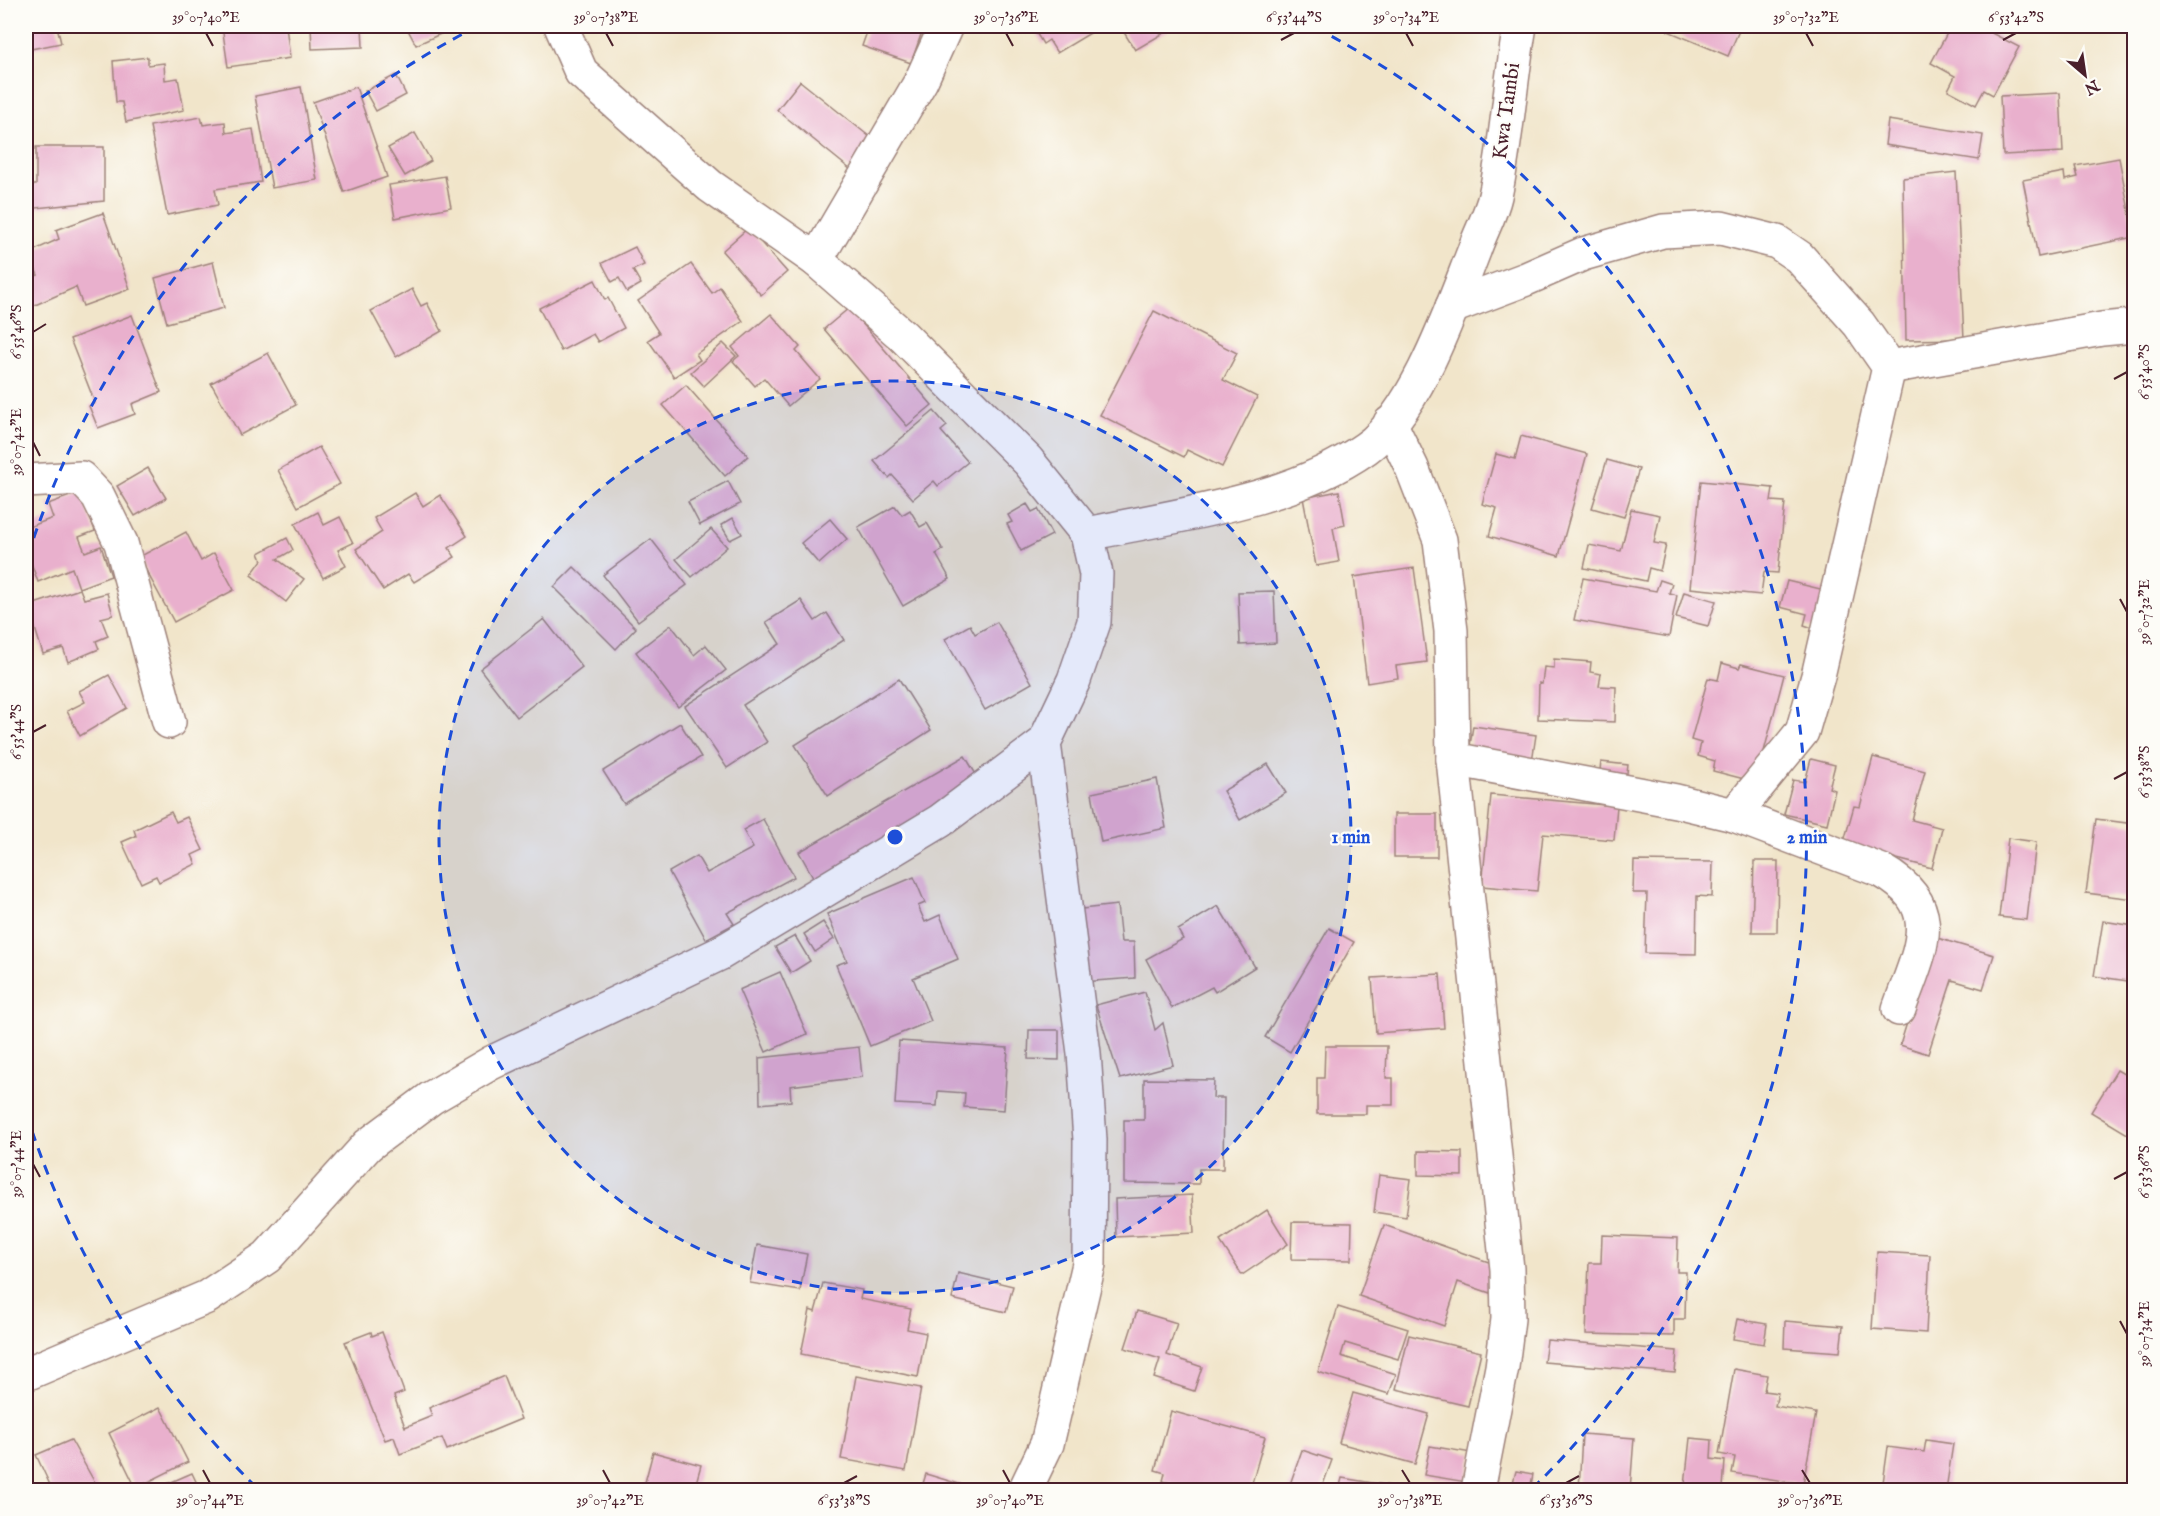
<svg xmlns="http://www.w3.org/2000/svg" width="2160" height="1516" font-family="'IM FELL English',serif">
  <rect width="100%" height="100%" fill="#fdfcf7"/>
  <filter id="ink" filterUnits="userSpaceOnUse"><feTurbulence type="fractalNoise" baseFrequency=".0167" numOctaves="2"/><feDisplacementMap in="SourceGraphic" scale="12" xChannelSelector="R" yChannelSelector="G"/><feConvolveMatrix kernelMatrix="1 2 1 2 8 2 1 2 1" color-interpolation-filters="sRGB"/></filter>
  <filter id="wash" filterUnits="userSpaceOnUse"><feTurbulence type="fractalNoise" baseFrequency=".008" numOctaves="4" result="noise"/><feDisplacementMap in="SourceGraphic" scale="24" xChannelSelector="R" yChannelSelector="G"/><feGaussianBlur stdDeviation="1.35" result="paint"/><feColorMatrix in="noise" values="0 0 0 0 0 0 0 0 0 0 0 0 0 0 0 0 0 1.4 0 .05"/><feComposite in="paint" operator="in"/></filter>
  <g filter="url(#wash)">
    <rect width="100%" height="100%" fill="#f1e5ca"/>
    <g id="blocks">
      <g fill="#e9b0cd">
        <path d="M26,26H57L61,43L26,50Z"/>
        <path d="M222,26H286L290,58L228,67Z"/>
        <path d="M311,26H362L363,47L312,49Z"/>
        <path d="M406,26H458L416,45Z"/>
        <path d="M869,26H924L911,63L862,46Z"/>
        <path d="M1032,26H1102L1057,53L1049,40L1043,44Z"/>
        <path d="M1120,26H1176L1135,50Z"/>
        <path d="M1671,26H1741L1728,56L1668,31Z"/>
        <path d="M1951,26H1978L2019,47L1993,95L1984,90L1976,105L1948,90L1955,76L1931,63Z"/>
        <path d="M148,57V65L164,63L165,80L178,78L184,110L126,122L122,102H116L113,61Z"/>
        <path d="M396,75L406,95L376,111L365,91Z"/>
        <path d="M800,81L880,145L856,174L777,110Z"/>
        <path d="M301,87L317,180L272,188L255,96Z"/>
        <path d="M356,87L387,177L344,192L313,102Z"/>
        <path d="M2060,93L2063,152L2003,155L2000,96Z"/>
        <path d="M201,117L203,125L225,122L226,133L253,129L261,182L215,189L218,205L167,215L150,126Z"/>
        <path d="M1888,120L1983,135L1979,160L1885,145Z"/>
        <path d="M415,133L431,161L405,176L388,148Z"/>
        <path d="M36,147H104V201L26,209V155L31,185H36Z"/>
        <path d="M2119,158L2134,237L2038,257L2023,180L2064,172L2065,180L2078,177L2075,166Z"/>
        <path d="M1956,172L1964,339L1906,340L1903,178Z"/>
        <path d="M445,176L451,207L395,218L389,185Z"/>
        <path d="M103,213L130,289L83,306L76,287L26,309V280L38,275L28,253L59,239L56,230Z"/>
        <path d="M748,228L787,272L761,295L722,251Z"/>
        <path d="M635,247L644,265L633,270L641,284L627,292L619,278L612,282L602,263Z"/>
        <path d="M213,262L224,308L167,323L155,278Z"/>
        <path d="M691,264L712,293L720,287L743,321L696,354L700,360L674,377L648,340L659,333L638,301Z"/>
        <path d="M595,280L605,300L608,298L624,328L598,342L593,334L561,351L539,308Z"/>
        <path d="M412,289L421,306L427,303L442,331L396,357L371,311Z"/>
        <path d="M849,308L932,405L907,426L824,329Z"/>
        <path d="M1154,311L1237,353L1223,380L1257,397L1222,467L1187,450L1184,457L1100,415Z"/>
        <path d="M771,314L800,347L796,351L820,379L788,406L764,378L755,386L733,361L739,356L732,347Z"/>
        <path d="M132,315L161,392L132,404L135,414L98,428L89,406L95,403L70,339Z"/>
        <path d="M723,343L736,356L704,386L691,372Z"/>
        <path d="M268,353L296,405L240,435L211,383Z"/>
        <path d="M686,385L748,456L725,476L663,405Z"/>
        <path d="M934,411L947,426L941,431L968,462L938,486L934,481L913,499L892,475L889,478L874,461Z"/>
        <path d="M1521,436L1587,454L1559,556L1489,536L1497,508L1482,504L1496,454L1515,459Z"/>
        <path d="M319,447L340,484L298,507L278,470Z"/>
        <path d="M1607,460L1639,469L1624,517L1592,508Z"/>
        <path d="M148,468L166,498L135,516L117,486Z"/>
        <path d="M728,481L740,504L700,525L688,502Z"/>
        <path d="M1701,481L1773,488L1771,501L1785,502L1778,573L1764,572L1761,595L1690,588Z"/>
        <path d="M1339,491L1345,525L1333,528L1339,562L1316,566L1303,498Z"/>
        <path d="M81,492L95,531L79,537L85,552L101,546L111,576L79,588L72,568L38,582L26,549V528L53,518L48,504Z"/>
        <path d="M415,493L423,506L440,495L467,536L449,548L455,557L414,582L408,574L383,590L356,549L382,532L374,518Z"/>
        <path d="M1027,504L1032,512L1038,509L1052,535L1021,551L1007,524L1012,522L1008,515Z"/>
        <path d="M895,506L902,515L910,510L920,527L927,523L943,550L936,554L950,579L903,606L858,527Z"/>
        <path d="M1631,509L1660,515L1654,543L1666,545L1660,571L1649,568L1646,581L1584,568L1589,545L1621,551Z"/>
        <path d="M318,512L324,525L340,517L353,543L338,550L346,566L323,578L295,524Z"/>
        <path d="M733,518L742,534L730,540L721,525Z"/>
        <path d="M830,519L847,539L819,564L801,543Z"/>
        <path d="M711,529L727,547L692,577L676,559Z"/>
        <path d="M186,532L201,561L214,553L234,590L174,622L139,557Z"/>
        <path d="M287,538L293,550L277,559L304,579L286,602L251,575L262,560L259,553Z"/>
        <path d="M651,539L687,585L638,621L603,575Z"/>
        <path d="M574,567L636,628L616,649L554,587Z"/>
        <path d="M1414,568L1427,662L1396,666L1398,678L1367,683L1354,577Z"/>
        <path d="M1583,578L1656,591L1660,580L1672,584L1669,593L1677,595L1669,637L1574,620Z"/>
        <path d="M1787,581L1833,592L1824,632L1804,625L1807,614L1780,607Z"/>
        <path d="M80,589L84,599L107,593L113,615L101,618L108,636L96,641L99,649L68,662L63,648L43,654L28,606Z"/>
        <path d="M1274,591L1276,643L1240,645L1238,592Z"/>
        <path d="M1684,592L1716,601L1708,626L1676,618Z"/>
        <path d="M801,600L815,621L827,613L844,640L743,705L767,742L727,768L685,706L780,644L766,622Z"/>
        <path d="M544,619L582,667L517,717L480,669Z"/>
        <path d="M997,622L1032,683L985,710L945,639L970,625L975,634Z"/>
        <path d="M671,625L694,655L706,645L726,670L678,707L636,652Z"/>
        <path d="M1554,659L1591,662L1590,672L1601,674L1599,686L1616,687L1615,722L1538,719L1539,683L1542,684L1544,667L1554,668Z"/>
        <path d="M1722,663L1739,668L1741,664L1784,675L1756,782L1713,771L1715,761L1698,756L1701,743L1691,740L1708,678L1718,680Z"/>
        <path d="M109,675L127,708L80,736L67,711L85,702L79,691Z"/>
        <path d="M899,679L931,730L828,796L795,745Z"/>
        <path d="M680,723L701,757L624,804L603,771Z"/>
        <path d="M1473,726L1536,735L1531,768L1468,759Z"/>
        <path d="M965,756L983,786L816,882L799,852Z"/>
        <path d="M1873,757L1925,771L1912,820L1942,828L1932,868L1843,845L1854,806L1860,807Z"/>
        <path d="M1811,759L1835,765L1829,788L1835,790L1827,824L1784,814L1793,780L1805,782Z"/>
        <path d="M1601,762L1628,765L1626,781L1599,778Z"/>
        <path d="M1268,764L1286,793L1240,820L1223,791Z"/>
        <path d="M1157,779L1166,828L1101,842L1092,793Z"/>
        <path d="M1491,795L1617,806L1614,840L1543,834L1537,891L1482,886Z"/>
        <path d="M171,812L176,822L187,817L203,850L192,855L196,864L159,882L156,876L141,883L122,842L136,836L134,830Z"/>
        <rect x="1394" y="814" width="43" height="43"/>
        <path d="M763,819L794,877L727,913L734,924L706,939L669,872L697,856L707,873L753,848L743,830Z"/>
        <path d="M2096,819L2134,824V899L2086,893Z"/>
        <path d="M2008,838L2036,842L2027,920L1999,917Z"/>
        <path d="M1634,861L1713,862L1712,897L1697,896L1696,954L1645,953L1647,893H1633Z"/>
        <path d="M1754,861H1778L1777,932H1752Z"/>
        <path d="M914,877L925,903L918,906L925,922L940,915L958,959L913,978L931,1021L870,1046L836,965L847,961L827,914Z"/>
        <path d="M1117,905L1121,942H1134L1135,978L1081,982L1073,910Z"/>
        <path d="M1218,906L1255,967L1215,992L1212,987L1172,1008L1146,959L1183,939L1178,930Z"/>
        <path d="M2103,921L2134,926V982L2094,976Z"/>
        <path d="M823,922L834,939L815,952L804,934Z"/>
        <path d="M1329,928L1354,942L1290,1052L1265,1037Z"/>
        <path d="M795,936L810,961L791,973L775,947Z"/>
        <path d="M1934,937L1994,955L1983,989L1952,980L1928,1054L1900,1045Z"/>
        <path d="M780,972L807,1034L766,1052L739,990Z"/>
        <path d="M1440,974L1444,1028L1376,1033L1372,978Z"/>
        <path d="M1145,992L1155,1030L1163,1023L1173,1065L1120,1079L1096,1005Z"/>
        <path d="M1029,1030H1059V1060L1028,1059Z"/>
        <path d="M899,1041L1008,1048L1004,1110L964,1107L965,1093L938,1091L937,1106L895,1104Z"/>
        <path d="M1325,1046H1387L1386,1078H1393V1105H1366V1114H1317V1078H1324Z"/>
        <path d="M859,1047L862,1077L790,1086L791,1101L760,1104L759,1058Z"/>
        <path d="M2117,1070L2134,1080V1138L2091,1112Z"/>
        <path d="M1144,1079L1214,1080L1213,1098H1224L1223,1169H1199V1184L1124,1183V1120H1144Z"/>
        <path d="M1418,1151L1462,1152V1176L1418,1175Z"/>
        <path d="M1379,1175L1411,1179L1406,1217L1374,1212Z"/>
        <path d="M1192,1195L1194,1233L1116,1237L1115,1199Z"/>
        <path d="M1267,1210L1288,1244L1242,1275L1220,1241Z"/>
        <path d="M1292,1222L1352,1223L1351,1260L1291,1259Z"/>
        <path d="M1384,1225L1500,1266L1490,1293L1458,1282L1444,1326L1359,1296Z"/>
        <path d="M1602,1235L1678,1238L1677,1272H1686L1685,1319H1674V1336L1586,1334L1589,1263H1601Z"/>
        <path d="M757,1245L807,1254L800,1291L750,1283Z"/>
        <path d="M1877,1252L1930,1255L1926,1333L1872,1329Z"/>
        <path d="M958,1273L1013,1286L1006,1312L952,1299Z"/>
        <path d="M823,1283L862,1290L860,1299L911,1309L907,1329L926,1333L918,1377L801,1354L810,1310L815,1312Z"/>
        <path d="M1338,1307L1408,1329L1398,1359L1345,1343L1341,1356L1396,1374L1389,1394L1318,1372Z"/>
        <path d="M1137,1311L1177,1323L1167,1355L1202,1367L1194,1391L1154,1378L1160,1359L1125,1348Z"/>
        <path d="M1737,1319L1767,1324L1764,1344L1733,1339Z"/>
        <path d="M1785,1321L1843,1326L1840,1352L1784,1348Z"/>
        <path d="M371,1332L372,1336L382,1332L404,1392L394,1396L405,1427L432,1416L429,1408L504,1376L521,1419L447,1450L442,1438L400,1454L394,1437L385,1440L345,1342Z"/>
        <path d="M1409,1335L1481,1352L1468,1406L1396,1389Z"/>
        <path d="M1547,1340L1677,1351L1675,1373L1544,1362Z"/>
        <path d="M1734,1369L1767,1375L1764,1391L1778,1393L1775,1406L1816,1413L1803,1484L1732,1473L1735,1457L1719,1454Z"/>
        <path d="M856,1376L921,1388L906,1471L841,1459Z"/>
        <path d="M1353,1393L1429,1414L1415,1464L1339,1443Z"/>
        <path d="M160,1407L188,1462L136,1488L109,1433Z"/>
        <path d="M1171,1411L1265,1437L1250,1490H1234L1212,1485L1211,1490H1196L1163,1481L1165,1473L1155,1470Z"/>
        <path d="M1582,1434L1634,1438L1630,1490H1579Z"/>
        <path d="M1690,1438L1712,1440L1711,1459L1725,1461L1723,1488L1685,1485Z"/>
        <path d="M71,1440L99,1490H43L51,1487L36,1455Z"/>
        <path d="M1926,1440L1953,1444L1946,1490H1882L1888,1447L1924,1452Z"/>
        <path d="M1430,1446L1472,1453L1466,1482L1424,1475Z"/>
        <path d="M1302,1450L1332,1460L1321,1490H1288Z"/>
        <path d="M653,1452L701,1465L694,1490H643Z"/>
        <path d="M1516,1471L1533,1474L1530,1490H1511Z"/>
        <path d="M192,1473L200,1490H153Z"/>
        <path d="M926,1474L969,1487L968,1490H921Z"/>
        <path d="M1342,1478L1392,1486L1391,1490H1339Z"/>
      </g>
    </g>
  </g>
  <g filter="url(#ink)">
    <use href="#blocks" fill-opacity="0" stroke="#9e827a" stroke-width="1.5"/>
    <g fill="none" stroke-linecap="round" stroke-linejoin="round">
      <g stroke="#9e827a" stroke-width="36">
        <g id="minor">
          <path d="M816,260L921,81L946,26"/>
          <path d="M1452,307L1526,279L1583,254L1663,231L1721,228L1777,242L1799,257L1859,324L1889,367L1818,676L1802,732L1734,815"/>
          <path d="M1889,367L2102,329L2134,326"/>
          <path d="M1390,423L1412,468L1440,540L1451,631L1453,759L1507,1269L1508,1319L1502,1367L1478,1490"/>
          <path d="M26,481L81,478L98,496L121,543L169,722"/>
          <path d="M1087,534C1177,515 1290,502 1366,448C1416,413 1452,307 1474,251C1480,233 1491,214 1495,196C1507,140 1510,82 1520,26"/>
          <path d="M1453,759L1676,801L1734,815L1882,871C1947,908 1919,951 1899,1009"/>
          <path d="M26,1374L207,1297L267,1257L368,1145L431,1098L491,1063L719,954L940,821L1044,743L1074,680L1094,622L1096,574L1087,534L1028,461L903,336L816,260L710,186L581,72L561,26"/>
          <path d="M1025,1490L1047,1444L1089,1264L1090,1140L1084,1053L1044,743"/>
        </g>
      </g>
      <use href="#minor" stroke="#fff" stroke-width="33"/>
    </g>
  </g>
  <path fill="none" stroke="#4a1f2b" stroke-width="2" d="M206,33L213,46M606,33L613,46M1006,33L1013,46M1406,33L1413,46M1806,33L1813,46M1281,40L1294,33M2003,40L2016,33M33,332L46,324M2114,379L2127,372M33,442L40,456M2120,599L2127,612M33,732L46,725M2114,779L2127,772M33,1164L40,1177M2114,1179L2127,1172M2120,1321L2127,1334M203,1470L210,1483M603,1470L610,1483M1003,1470L1010,1483M1402,1470L1410,1483M1802,1470L1810,1483M844,1483L857,1476M1566,1483L1579,1476"/>
  <circle cx="895" cy="837" r="456" fill="#1d4ed8" fill-opacity=".12"/>
  <g fill="none" stroke="#1d4ed8" stroke-width="3" stroke-dasharray="10 8">
    <circle cx="895" cy="837" r="456"/>
    <path d="M256 1487A912 912 0 0 1 28 1119M28 555A912 912 0 0 1 474 28M1316 28A912 912 0 0 1 1534 1487"/>
  </g>
  <g text-anchor="middle" dominant-baseline="central" stroke-width="4.5" stroke-linejoin="round" paint-order="stroke">
    <g font-size="21" fill="#4a1f2b" stroke="#fdfcf7">
      <text transform="translate(1507 111) rotate(-82)">Kwa Tambi</text>
    </g>
  </g>
  <circle cx="895" cy="837" r="9" fill="#1d4ed8" stroke="#fdfcf7" stroke-width="3"/>
  <g font-size="18" text-anchor="middle" font-weight="bold" fill="#1d4ed8" stroke="#fdfcf7" stroke-width="4.5" stroke-linejoin="round" paint-order="stroke">
    <text x="1351" y="843">1 min</text>
    <text x="1807" y="843">2 min</text>
  </g>
  <rect width="2160" height="1516" fill="none" stroke="#fdfcf7" stroke-width="66"/>
  <g transform="translate(2085 75) rotate(151)" stroke="#fdfcf7" stroke-width="4.5" paint-order="stroke">
  <path d="M0-4.5L10 22L0 15L-10 22Z" fill="#4a1f2b"/>
  <text y="-9" font-size="16" font-weight="bold" text-anchor="middle" fill="#4a1f2b">N</text>
  </g>
  <rect x="33" y="33" width="2094" height="1450" fill="none" stroke="#4a1f2b" stroke-width="2"/>
  <g font-size="15" text-anchor="middle" fill="#4a1f2b">
    <text x="206" y="22">39°07'40"E</text>
    <text x="606" y="22">39°07'38"E</text>
    <text x="1006" y="22">39°07'36"E</text>
    <text x="1294" y="22">6°53'44"S</text>
    <text x="1406" y="22">39°07'34"E</text>
    <text x="1806" y="22">39°07'32"E</text>
    <text x="2016" y="22">6°53'42"S</text>
    <text transform="translate(16 332) rotate(-90)" y="5">6°53'46"S</text>
    <text transform="translate(2144 372) rotate(-90)" y="5">6°53'40"S</text>
    <text transform="translate(16 442) rotate(-90)" y="5">39°07'42"E</text>
    <text transform="translate(2144 612) rotate(-90)" y="5">39°07'32"E</text>
    <text transform="translate(16 732) rotate(-90)" y="5">6°53'44"S</text>
    <text transform="translate(2144 772) rotate(-90)" y="5">6°53'38"S</text>
    <text transform="translate(16 1164) rotate(-90)" y="5">39°07'44"E</text>
    <text transform="translate(2144 1172) rotate(-90)" y="5">6°53'36"S</text>
    <text transform="translate(2144 1334) rotate(-90)" y="5">39°07'34"E</text>
    <text x="210" y="1505">39°07'44"E</text>
    <text x="610" y="1505">39°07'42"E</text>
    <text x="844" y="1505">6°53'38"S</text>
    <text x="1010" y="1505">39°07'40"E</text>
    <text x="1410" y="1505">39°07'38"E</text>
    <text x="1566" y="1505">6°53'36"S</text>
    <text x="1810" y="1505">39°07'36"E</text>
  </g>
</svg>
